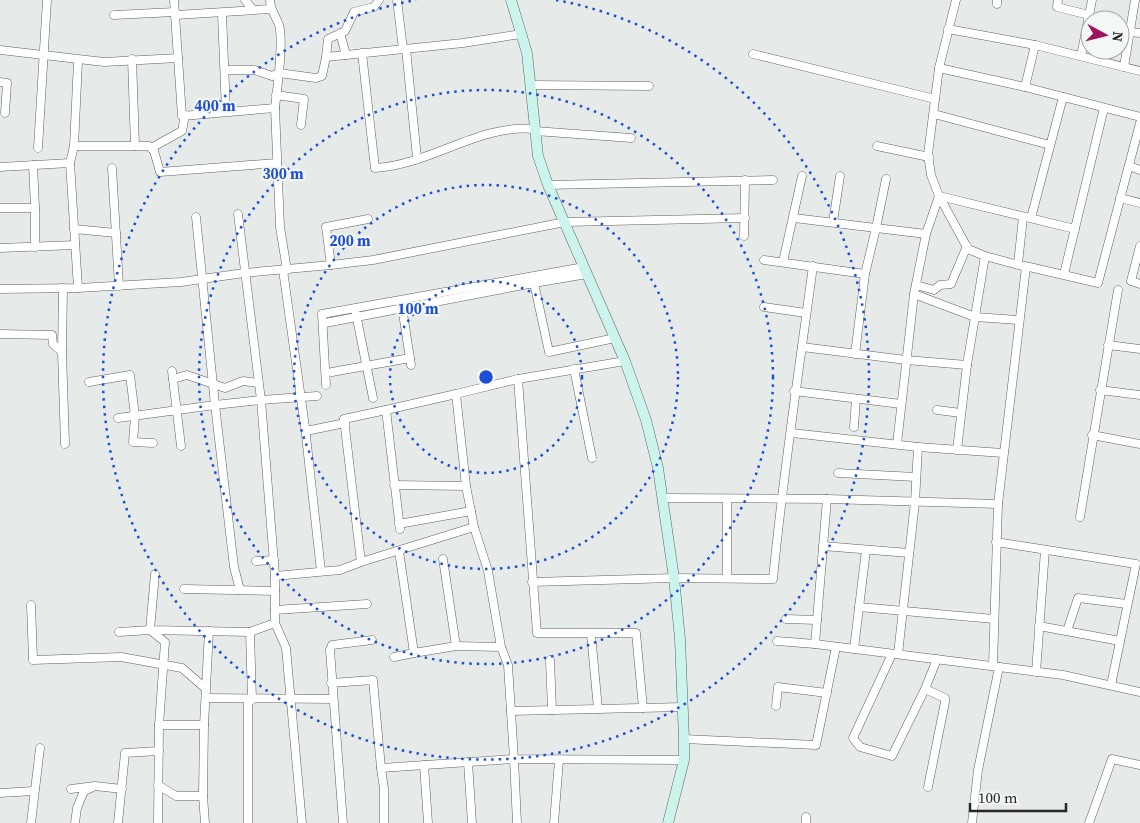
<svg xmlns="http://www.w3.org/2000/svg" width="1140" height="823" font-family="'Source Serif 4',serif">
  <rect width="100%" height="100%" fill="#e6eae8"/>
  <g fill="none" stroke-linecap="round" stroke-linejoin="round">
    <g stroke="#5e6160" stroke-width="9">
      <g id="minor">
        <path d="M174,0L182,116L275,108L280,227L287,270"/>
        <path d="M245,0L253,10"/>
        <path d="M270,0C270,10 276,16 279,25C284,43 277,89 275,108"/>
        <path d="M397,0L403,49"/>
        <path d="M956,0L939,68L1025,87L1140,117"/>
        <path d="M1058,0L1057,7L1089,15"/>
        <path d="M997,4V0"/>
        <path d="M222,14L226,111"/>
        <path d="M114,15L175,12"/>
        <path d="M176,15L270,9"/>
        <path d="M948,29L1035,45L1140,71"/>
        <path d="M1130,32L1140,33"/>
        <path d="M340,33L346,55"/>
        <path d="M406,49L417,158"/>
        <path d="M0,50L104,62L178,58"/>
        <path d="M362,53L375,168C430,165 479,124 534,129"/>
        <path d="M753,54L935,99"/>
        <path d="M1081,56L1092,0"/>
        <path d="M326,57L328,39L345,31L354,12L374,7L379,0"/>
        <path d="M132,59L135,146"/>
        <path d="M78,61L74,146L70,163L78,288"/>
        <path d="M1124,67L1135,0"/>
        <path d="M939,68L928,154L931,175L939,196L968,249L985,256L1026,267L998,504"/>
        <path d="M225,70H255L272,76L279,73L316,78L322,76L326,57L463,43L521,34"/>
        <path d="M0,82L7,83L5,113"/>
        <path d="M532,85L649,86"/>
        <path d="M1025,87L1035,45"/>
        <path d="M276,95L304,99L301,125"/>
        <path d="M934,114L1050,145"/>
        <path d="M535,131L631,138"/>
        <path d="M74,146H149L154,151L160,172L277,163"/>
        <path d="M877,146L929,157"/>
        <path d="M38,148L47,0"/>
        <path d="M151,148L182,131L185,115"/>
        <path d="M33,165L35,208"/>
        <path d="M1129,166L1140,170"/>
        <path d="M0,167L70,163"/>
        <path d="M112,168L119,286"/>
        <path d="M548,185L773,180"/>
        <path d="M1120,198L1140,203"/>
        <path d="M0,208H35V247"/>
        <path d="M196,217L215,405L261,400L238,214"/>
        <path d="M794,218L876,228L886,179"/>
        <path d="M1031,218L1063,97"/>
        <path d="M833,222L840,176"/>
        <path d="M74,229L116,233"/>
        <path d="M744,236L745,180"/>
        <path d="M1140,246L1131,281L1140,284"/>
        <path d="M0,248L75,245"/>
        <path d="M764,260L865,274L876,228L926,234L939,196L1075,229"/>
        <path d="M783,262L802,176"/>
        <path d="M1018,264L1023,217"/>
        <path d="M331,265L326,227L368,219"/>
        <path d="M1025,266L1098,283L1140,123"/>
        <path d="M283,270L305,427L321,571"/>
        <path d="M1064,274L1104,108"/>
        <path d="M534,283L587,274"/>
        <path d="M916,285L934,290L940,285L951,284L967,246"/>
        <path d="M0,289L78,288L181,282L244,273L331,265L373,260L565,222L745,218"/>
        <path d="M914,294L975,317L1018,320"/>
        <path d="M402,307L411,365"/>
        <path d="M764,307L806,313"/>
        <path d="M356,314L373,398"/>
        <path d="M325,323L534,283L549,352L615,338"/>
        <path d="M0,334L52,335L53,344L62,352L65,444"/>
        <path d="M1108,345L1140,349"/>
        <path d="M802,347L906,360L967,365L985,256"/>
        <path d="M62,352L63,288"/>
        <path d="M855,354L865,274"/>
        <path d="M574,369L592,458"/>
        <path d="M172,371L181,446"/>
        <path d="M332,372L410,358"/>
        <path d="M173,379L187,375L225,388L243,381L258,383"/>
        <path d="M518,379L537,633H636L643,708"/>
        <path d="M89,382L130,375L135,416L133,442L153,443"/>
        <path d="M326,385L322,314L584,267"/>
        <path d="M1100,390L1140,395"/>
        <path d="M794,391L901,404"/>
        <path d="M317,396L261,400L275,576L340,570L361,562L344,419L386,410"/>
        <path d="M937,410L961,413"/>
        <path d="M118,418L215,405L234,567L240,590"/>
        <path d="M854,427L856,399"/>
        <path d="M306,431L345,423"/>
        <path d="M792,433L918,447L1003,453"/>
        <path d="M1092,435L1140,444"/>
        <path d="M897,444L914,294L926,234"/>
        <path d="M957,450L967,365"/>
        <path d="M838,473L916,477"/>
        <path d="M394,485L466,486"/>
        <path d="M663,498L827,499L815,644L1063,675L1140,692"/>
        <path d="M727,499V578"/>
        <path d="M827,499L998,504L993,666"/>
        <path d="M1080,517L1118,290"/>
        <path d="M399,524L471,511"/>
        <path d="M400,529L386,410L456,394"/>
        <path d="M996,542L1136,564L1111,685"/>
        <path d="M823,546L909,553"/>
        <path d="M399,551L414,653L456,646L501,647L508,665L514,759L684,760"/>
        <path d="M443,559L456,646"/>
        <path d="M256,561L274,560"/>
        <path d="M361,562L474,527"/>
        <path d="M155,574L150,630L250,632"/>
        <path d="M532,582L674,578L773,579C783,474 799,370 813,266"/>
        <path d="M184,589L275,591"/>
        <path d="M31,605L33,660L121,657L182,668L205,688"/>
        <path d="M859,607L994,619"/>
        <path d="M275,610L367,604"/>
        <path d="M786,619L817,620"/>
        <path d="M275,623L286,648L302,823"/>
        <path d="M1039,626L1120,641"/>
        <path d="M1067,631L1078,598L1127,604"/>
        <path d="M119,632L150,630L165,642L159,725L158,823"/>
        <path d="M591,634L598,709"/>
        <path d="M777,641L815,644"/>
        <path d="M501,647L488,571L474,527L466,486L456,394L518,379L625,361"/>
        <path d="M854,649L866,550"/>
        <path d="M892,654L853,738L860,747L892,756L925,689L937,659"/>
        <path d="M898,654L915,502L918,447"/>
        <path d="M394,657L414,653"/>
        <path d="M550,660L552,710"/>
        <path d="M1036,672L1045,550"/>
        <path d="M331,683L373,680L381,768L514,759L517,823"/>
        <path d="M925,689L945,698V702L928,787"/>
        <path d="M207,698L333,699"/>
        <path d="M248,699V823"/>
        <path d="M252,700L250,632L275,623V576"/>
        <path d="M776,706L778,687L827,693"/>
        <path d="M511,711L683,707"/>
        <path d="M159,725H204"/>
        <path d="M684,739L816,745L836,647"/>
        <path d="M468,762L472,823"/>
        <path d="M424,765L428,823"/>
        <path d="M381,768L384,789V823"/>
        <path d="M158,785L176,796H203"/>
        <path d="M71,789L95,786L122,789"/>
        <path d="M0,793L34,791"/>
        <path d="M31,823L40,748"/>
        <path d="M75,823L77,808L84,791L91,788"/>
        <path d="M118,823L125,753L159,751"/>
        <path d="M205,823L203,796L204,725L209,631"/>
        <path d="M343,823L330,650L332,645L372,640"/>
        <path d="M554,823L559,760"/>
        <path d="M806,823V817"/>
        <path d="M972,823L978,770L999,667"/>
        <path d="M1089,823L1112,759L1140,765"/>
      </g>
    </g>
    <g stroke="#5e6160" stroke-width="11">
      <path id="secondary" d="M511,0L527,53L538,156L548,185L625,361L646,420L658,468L674,578L680,639L684,739V760L668,823"/>
    </g>
    <use href="#minor" stroke="#fff" stroke-width="8"/>
    <use href="#secondary" stroke="#cbf5ec" stroke-width="10"/>
  </g>
  <g fill="none" stroke="#1d4ed8" stroke-width="2.5" stroke-dasharray="2.5 5">
    <circle cx="486" cy="377" r="96"/>
    <circle cx="486" cy="377" r="192"/>
    <circle cx="486" cy="377" r="287"/>
    <path d="M556 0A383 383 0 1 1 416 0"/>
  </g>
  <circle cx="486" cy="377" r="8" fill="#1d4ed8" stroke="#f3f7f6" stroke-width="2.5"/>
  <g font-size="15" text-anchor="middle" font-weight="bold" fill="#1d4ed8" stroke="#f3f7f6" stroke-width="4.5" stroke-linejoin="round" paint-order="stroke">
    <text x="215" y="111">400 m</text>
    <text x="283" y="179">300 m</text>
    <text x="350" y="246">200 m</text>
    <text x="418" y="314">100 m</text>
  </g>
  <g transform="translate(1105 35) rotate(97)"><circle r="24" fill="#f3f7f6" stroke="#a1a4a3"/>
  <path d="M0-4L9 19L0 12L-9 19Z" fill="#9f125d"/>
  <text y="-8" font-size="14" font-weight="bold" text-anchor="middle" fill="#262727">N</text>
  </g>
  <path d="M970 803v8h96v-8" fill="none" stroke="#262727" stroke-width="2.5"/>
  <text x="978" y="803" font-size="15" fill="#262727" stroke="#f3f7f6" stroke-width="4" paint-order="stroke">100 m</text>
</svg>
